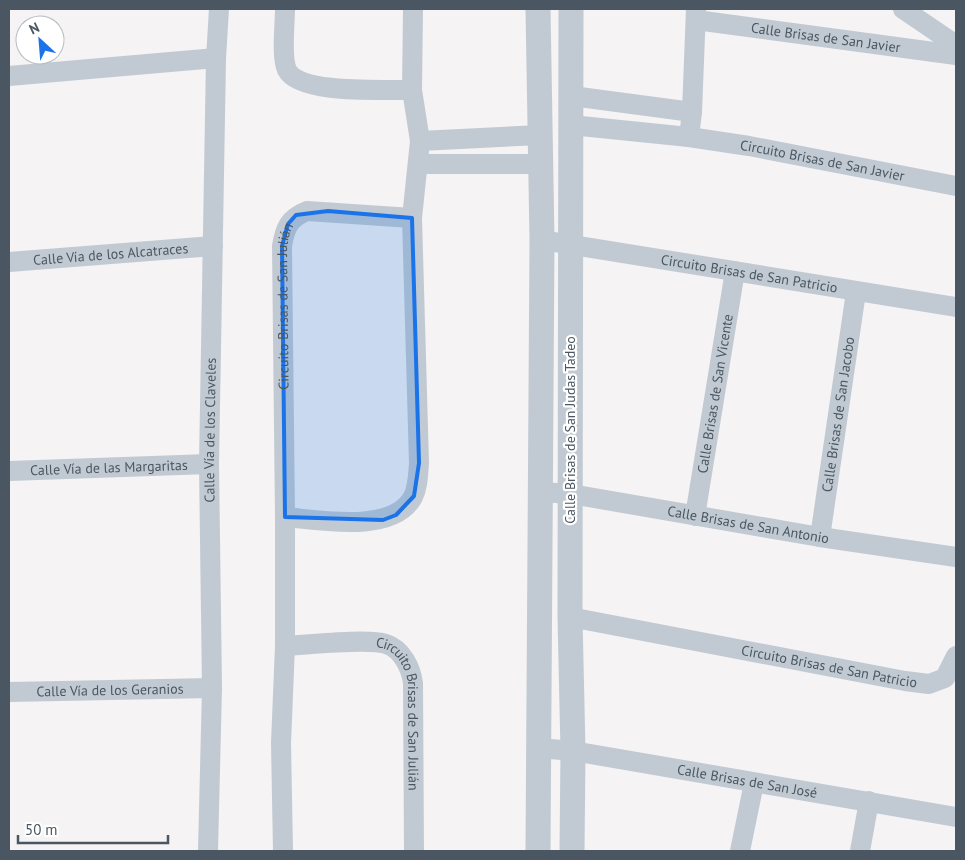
<svg xmlns="http://www.w3.org/2000/svg" width="965" height="860" font-family="'PT Sans',sans-serif">
  <rect width="100%" height="100%" fill="#f5f3f3"/>
  <g fill="none" stroke-linecap="round" stroke-linejoin="round">
    <g stroke="#c1cad2" stroke-width="20">
      <path d="M285,9C285,24 281,57 287,70C300,95 385,89 412,90"/>
      <path d="M903,9L956,45"/>
      <path id="s1" d="M696,20L956,55"/>
      <path d="M9,76L216,58"/>
      <path d="M572,96L692,112"/>
      <path id="s2" d="M571,125L689,137L749,146L956,186"/>
      <path d="M689,137L692,112L696,9"/>
      <path d="M420,141L540,135"/>
      <path d="M419,164H541"/>
      <path id="s3" d="M542,240L956,307"/>
      <path id="s4" d="M9,262L213,246"/>
      <path id="s5" d="M9,471L209,464"/>
      <path id="s6" d="M541,492L571,494L820,537L956,557"/>
      <path id="s7" d="M695,516L735,271"/>
      <path d="M285,517C320,520 393,534 413,497C418,487 418,475 419,463L412,218L420,141L412,90L413,9"/>
      <path id="s8" d="M820,537L856,292"/>
      <path id="s9" d="M570,617L905,681L929,684L945,678L956,656"/>
      <path id="s10" d="M285,646C307,645 367,638 386,644C402,649 411,668 413,683L414,851"/>
      <path id="s11" d="M9,692L212,688"/>
      <path id="s12" d="M539,748L573,751L956,817"/>
      <path id="s13" d="M208,851L212,688L209,464L216,58L219,9"/>
      <path id="s14" d="M283,851L281,743L285,646V517L282,246C285,228 289,218 307,211L412,218"/>
      <path d="M740,851L754,783"/>
      <path d="M860,851L869,801"/>
    </g>
    <g stroke="#c1cad2" stroke-width="25">
      <path d="M571,9L570,617L573,751L572,851"/>
      <path d="M538,851L542,240L538,9"/>
    </g>
  </g>
  <path fill="#1a73e8" fill-opacity="0.2" stroke="#1a73e8" stroke-width="4" stroke-linejoin="round" d="M328,211L412,218L419,463L414,496L396,515L383,520L285,517L282,246L288,224L296,215Z"/>
  <g text-anchor="middle" dominant-baseline="central" stroke-width="4.5" stroke-linejoin="round" paint-order="stroke">
    <g font-size="14" fill="#4a5661" stroke="#fff">
      <text stroke="none"><textPath href="#s1" startOffset="131">Calle Brisas de San Javier</textPath></text>
      <text stroke="none"><textPath href="#s2" startOffset="254">Circuito Brisas de San Javier</textPath></text>
      <text stroke="none"><textPath href="#s4" startOffset="102">Calle Vía de los Alcatraces</textPath></text>
      <text stroke="none"><textPath href="#s3" startOffset="210">Circuito Brisas de San Patricio</textPath></text>
      <text stroke="none"><textPath href="#s14" startOffset="545">Circuito Brisas de San Julián</textPath></text>
      <text stroke="none"><textPath href="#s7" startOffset="124">Calle Brisas de San Vicente</textPath></text>
      <text stroke="none"><textPath href="#s8" startOffset="124">Calle Brisas de San Jacobo</textPath></text>
      <text stroke="none"><textPath href="#s13" startOffset="421">Calle Vía de los Claveles</textPath></text>
      <text transform="translate(570 430) rotate(-90)">Calle Brisas de San Judas Tadeo</text>
      <text stroke="none"><textPath href="#s5" startOffset="100">Calle Vía de las Margaritas</textPath></text>
      <text stroke="none"><textPath href="#s6" startOffset="210">Calle Brisas de San Antonio</textPath></text>
      <text stroke="none"><textPath href="#s9" startOffset="264">Circuito Brisas de San Patricio</textPath></text>
      <text stroke="none"><textPath href="#s11" startOffset="101">Calle Vía de los Geranios</textPath></text>
      <text stroke="none"><textPath href="#s10" startOffset="175">Circuito Brisas de San Julián</textPath></text>
      <text stroke="none"><textPath href="#s12" startOffset="211">Calle Brisas de San José</textPath></text>
    </g>
  </g>
  <rect width="965" height="860" fill="none" stroke="#4a5661" stroke-width="20"/>
  <g transform="translate(40 40) rotate(334)"><circle r="24" fill="#ffffff" stroke="#b7bbc0"/>
  <path d="M0-4L9 19L0 12L-9 19Z" fill="#1a73e8"/>
  <text y="-8" font-size="14" font-weight="bold" text-anchor="middle" fill="#4a5661">N</text>
  </g>
  <path d="M18 835v8h150v-8" fill="none" stroke="#4a5661" stroke-width="2.5"/>
  <text x="25" y="835" font-size="15" fill="#4a5661" stroke="#ffffff" stroke-width="4" paint-order="stroke">50 m</text>
</svg>
